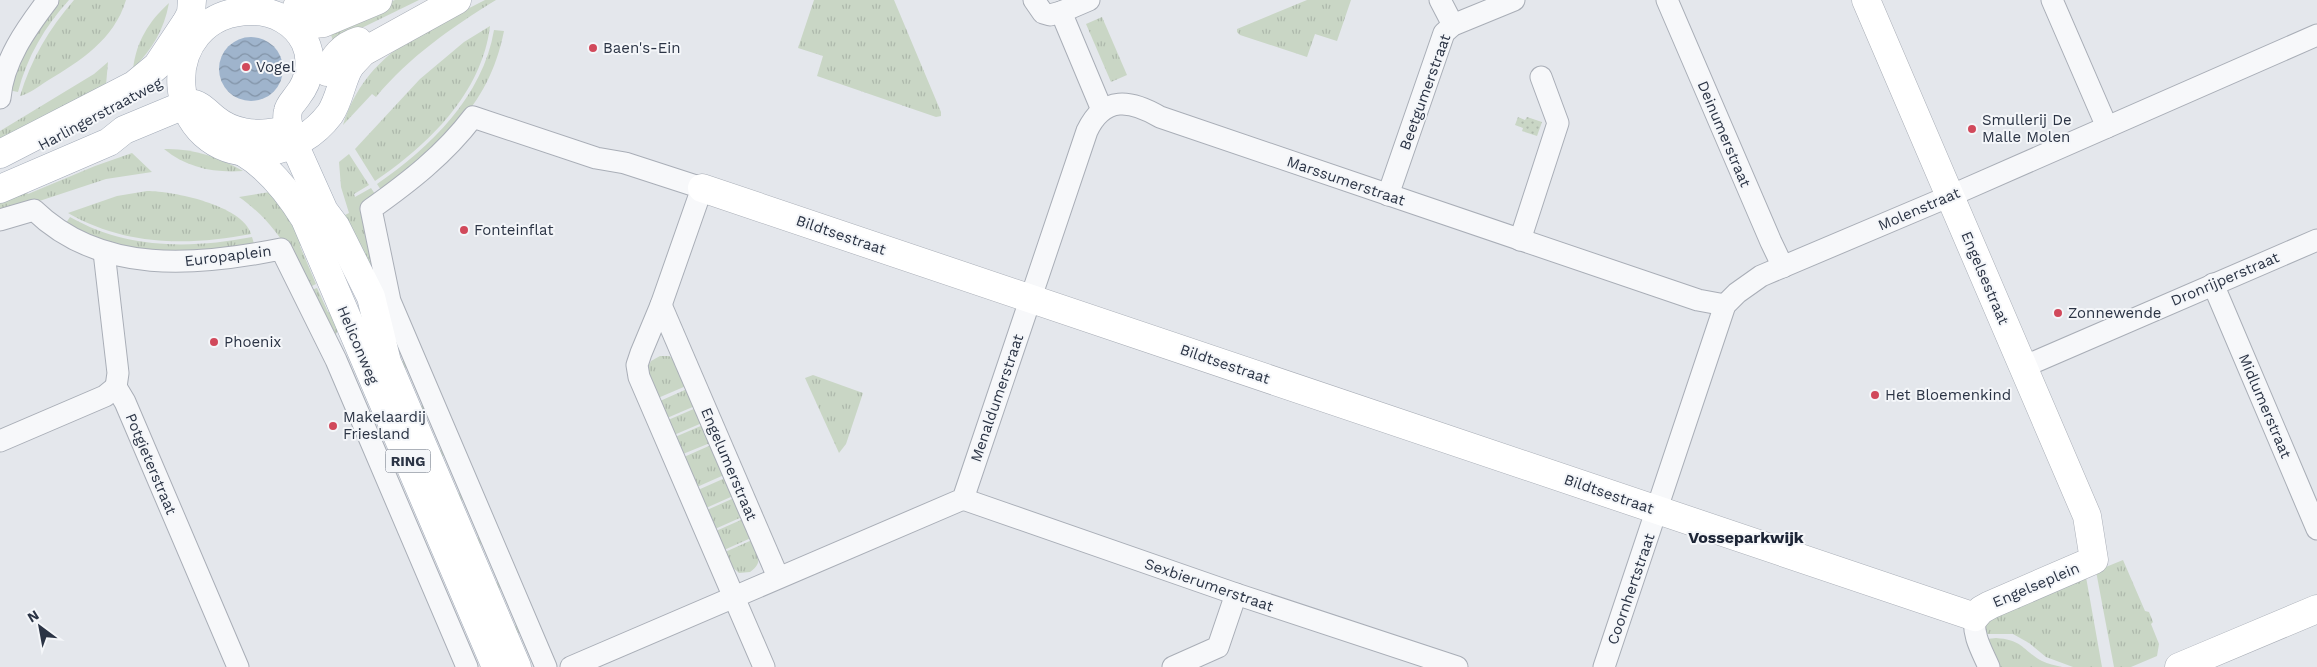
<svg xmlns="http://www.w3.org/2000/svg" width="2317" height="667" font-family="'Work Sans',sans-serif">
  <defs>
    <pattern id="grass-tufts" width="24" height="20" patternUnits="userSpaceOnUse" patternTransform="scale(1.25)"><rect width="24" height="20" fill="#c9d6c5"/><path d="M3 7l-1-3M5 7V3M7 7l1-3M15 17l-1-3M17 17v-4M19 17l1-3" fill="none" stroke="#adb8ab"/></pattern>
    <pattern id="park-dots" width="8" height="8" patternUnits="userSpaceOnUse" patternTransform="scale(1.25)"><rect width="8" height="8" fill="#c9d6c5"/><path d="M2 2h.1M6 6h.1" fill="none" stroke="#adb8ab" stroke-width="1.8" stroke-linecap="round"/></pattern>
    <pattern id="water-waves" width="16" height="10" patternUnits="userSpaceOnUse" patternTransform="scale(1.25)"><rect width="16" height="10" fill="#9fb4cc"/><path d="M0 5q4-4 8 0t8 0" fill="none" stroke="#8293a7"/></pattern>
  </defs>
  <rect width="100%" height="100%" fill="#e4e7ec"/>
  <g fill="url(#grass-tufts)">
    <path d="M55,0H69C45,26 27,57 18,92L8,90L14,69Z"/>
    <path d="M74,0H126C114,40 80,61 47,81C39,86 29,94 20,96C31,59 49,29 74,0Z"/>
    <path d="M395,0H419L335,41H333L329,28Z"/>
    <path d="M485,0H496C452,27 409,57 376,97L372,94L343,125C367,51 422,33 485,0Z"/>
    <path d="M814,0H894L941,112V116L936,117L817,76L823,56L798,48Z"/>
    <path d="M1307,0H1351L1337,41L1315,34L1307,57L1240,35L1237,32V29Z"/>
    <path d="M169,3C164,30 152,49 133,69C136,42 149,21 169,3Z"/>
    <path d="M1102,17L1127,75L1111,82L1086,24Z"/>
    <path d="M490,26C482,93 428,145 375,181L355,149L420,79L464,42Z"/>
    <path d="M494,30L504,31C488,111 440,142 383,193L377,184C430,148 483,96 494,30Z"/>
    <path d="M108,62L106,85L0,146V131L94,74Z"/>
    <path d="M164,149C192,148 219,157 243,171C214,173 187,168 164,149Z"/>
    <path d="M132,153L152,172L106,179L0,214V201L25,190L28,194L95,166Z"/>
    <path d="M349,154L369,185L354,194L355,197L371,188L377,197L364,205L385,306L400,340L390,344L398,363L408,359L411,366L401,370L417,407L425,404L428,410L420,414L436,451L445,448L447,454L439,458L455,495L463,492L466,498L458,502L474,539L482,536L485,542L477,546L493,584L501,581L504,587L495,590L511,627L521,624L524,630L513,636L396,366L375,288L345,215L349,213L341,187L339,162Z"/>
    <path d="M147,191C173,191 242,205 251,234C189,246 125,246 68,213L117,196Z"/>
    <path d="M270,192L291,219L340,325L335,336L309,291L317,288L328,312L331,311L302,245L300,246L316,284L308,288C289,249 274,222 239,197Z"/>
    <path d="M70,217C126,249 190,249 252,237L255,247L226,252H140L64,226Z"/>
    <path d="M660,356H669L673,359L686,386L658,398L647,369L651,361Z"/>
    <path d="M813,375L863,393L846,444L839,453L805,378Z"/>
    <path d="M687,389L695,406L667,418L660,401Z"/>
    <path d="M696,408L702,423L674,435L668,420Z"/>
    <path d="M703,425L710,443L683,454L675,437Z"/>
    <path d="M711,445L724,475L697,487L684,457Z"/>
    <path d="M725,478L733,496L706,508L698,490Z"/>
    <path d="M734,498L742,517L715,529L707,510Z"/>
    <path d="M743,519L751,538L724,550L716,531Z"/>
    <path d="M752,540C758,553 764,563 750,572L739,573L730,565L725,552Z"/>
    <path d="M2123,560L2145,611L2149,612L2153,622L2151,624L2159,644L2157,656L2131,667H2114L2096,571Z"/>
    <path d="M2086,577L2102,667H2073L2046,657L2029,643L2013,634H1985L1984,629L1987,621Z"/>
    <path d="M1996,638C2023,640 2021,649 2042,661C2048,664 2055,665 2062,667H1999L1987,639Z"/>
  </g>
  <path fill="url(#park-dots)" d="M1518,117L1525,120L1527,117L1542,122L1537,136L1522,131L1523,128L1515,125Z"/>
  <circle fill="url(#water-waves)" cx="251" cy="69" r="32"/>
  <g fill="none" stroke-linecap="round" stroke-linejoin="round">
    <g stroke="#a9aeb7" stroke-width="23">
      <g id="street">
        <path d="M1034,0L1043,13L1050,15L1061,12L1102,110"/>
        <path d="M1440,0L1453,25"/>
        <path d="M1667,0L1771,242L1783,267"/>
        <path d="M2052,0L2107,127"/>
        <path d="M1061,12L1089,0"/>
        <path d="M0,98C3,61 26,29 48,0"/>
        <path d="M1388,195L1444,33L1453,25L1514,0"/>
        <path d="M0,220L34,210C101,275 197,266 281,249L336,360L467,667"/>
        <path d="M1520,240L1558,123L1541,77"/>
        <path d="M104,252L118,373L116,387L125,402L238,667"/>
        <path d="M2213,284L2317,529"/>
        <path d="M661,305L778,577"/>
        <path d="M2023,367L2317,240"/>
        <path d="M0,441L105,396L116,387"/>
        <path d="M963,499L1236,594L1457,667"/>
        <path d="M1975,617C1972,635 1982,651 1989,667"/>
        <path d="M546,667L390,301L371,209C409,182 444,155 473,117L596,158L625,163L702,188L661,305L641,353L637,365L639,377L764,667"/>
        <path d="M571,667L963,499L1087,131C1104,95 1131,100 1160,117L1698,300L1725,305"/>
        <path d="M1173,667L1218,647L1236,594"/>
        <path d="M1604,667L1725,305L1737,293L1761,276L1950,196L2317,35"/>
      </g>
    </g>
    <g stroke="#a9aeb7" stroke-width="29">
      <g id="secondary">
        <path d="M297,7L314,10L339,2"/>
        <path d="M314,24L323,23L378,0"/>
        <path d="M350,66L363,52L457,0"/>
        <path d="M327,72C334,57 342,46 358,41"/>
        <path d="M702,188L1975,617L1981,610L1990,605L2094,560L2087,516L1866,0"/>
        <path d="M2179,667L2317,609"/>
      </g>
    </g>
    <g stroke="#a3abb8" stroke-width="29">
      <g id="primary">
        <path d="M186,23L191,13L192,0"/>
        <path d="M350,66C341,81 340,99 330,114C315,134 291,149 266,152C158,162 153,11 252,11C274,11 295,22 305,42C313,59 310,80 298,95C295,100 289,105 288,111C285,121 291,133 294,144L324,211L336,227L371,297L387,362L517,667"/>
        <path d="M243,152C270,168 289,193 305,219L496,667"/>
        <path d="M0,154L134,85L157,66L185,24"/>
        <path d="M0,189L109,142L124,130L189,103C201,104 206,112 215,119C232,133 255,136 276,132"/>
      </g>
    </g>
    <use href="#street" stroke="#f7f8fa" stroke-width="21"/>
    <use href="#secondary" stroke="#fff" stroke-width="28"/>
    <use href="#primary" stroke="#fff" stroke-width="28"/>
  </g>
  <g fill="#d1495b" stroke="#f4f6f9" stroke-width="2">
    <circle cx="593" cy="48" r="5"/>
    <circle cx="246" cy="67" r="5"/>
    <circle cx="1972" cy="129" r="5"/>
    <circle cx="464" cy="230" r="5"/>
    <circle cx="2058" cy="313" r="5"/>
    <circle cx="214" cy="342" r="5"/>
    <circle cx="1875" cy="395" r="5"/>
    <circle cx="333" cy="426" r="5"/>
  </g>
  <g text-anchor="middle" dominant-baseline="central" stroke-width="4" stroke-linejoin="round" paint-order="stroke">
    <rect fill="#f4f6f9" stroke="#676e7b" stroke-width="1" x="385.5" y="449.5" width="45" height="23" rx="4"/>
    <g font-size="14" font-weight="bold" fill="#2b3445">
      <text x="408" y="461">RING</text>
    </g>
    <g font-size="15" fill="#2b3445" stroke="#f4f6f9" text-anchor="start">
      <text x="603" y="48">Baen's-Ein</text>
      <text x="256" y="67">Vogel</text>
      <text x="1982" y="120">Smullerij De<tspan x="1982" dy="17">Malle Molen</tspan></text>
      <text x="474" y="230">Fonteinflat</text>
      <text x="2068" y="313">Zonnewende</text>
      <text x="224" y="342">Phoenix</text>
      <text x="1885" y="395">Het Bloemenkind</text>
      <text x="343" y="417">Makelaardij<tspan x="343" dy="17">Friesland</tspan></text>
    </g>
    <g font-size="15" fill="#2b3445" stroke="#f4f6f9">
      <text transform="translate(1425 92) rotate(-70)">Beetgumerstraat</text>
      <text transform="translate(100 114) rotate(-28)">Harlingerstraatweg</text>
      <text transform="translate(1724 134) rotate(67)">Deinumerstraat</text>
      <text transform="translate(1346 181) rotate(19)">Marssumerstraat</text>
      <text transform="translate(1919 209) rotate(-23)">Molenstraat</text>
      <text transform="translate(841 235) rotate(19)">Bildtsestraat</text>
      <text transform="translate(228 256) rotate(-7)">Europaplein</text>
      <text transform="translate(1985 278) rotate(67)">Engelsestraat</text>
      <text transform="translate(2225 279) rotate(-23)">Dronrijperstraat</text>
      <text transform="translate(358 345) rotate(67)">Heliconweg</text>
      <text transform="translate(1225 364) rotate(19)">Bildtsestraat</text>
      <text transform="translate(997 398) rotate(-71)">Menaldumerstraat</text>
      <text transform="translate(2265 406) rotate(67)">Midlumerstraat</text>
      <text transform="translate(151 464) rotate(67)">Potgieterstraat</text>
      <text transform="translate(729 464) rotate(67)">Engelumerstraat</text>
      <text transform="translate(1609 494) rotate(19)">Bildtsestraat</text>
      <text transform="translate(1209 585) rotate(19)">Sexbierumerstraat</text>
      <text transform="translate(2036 585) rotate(-23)">Engelseplein</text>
      <text transform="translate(1631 589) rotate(-71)">Coornhertstraat</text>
    </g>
    <g font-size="16" font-weight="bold" fill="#1d2536" stroke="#f4f6f9">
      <text x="1746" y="537">Vosseparkwijk</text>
    </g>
  </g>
  <g transform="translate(40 627) rotate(328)" stroke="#f4f6f9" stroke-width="4" paint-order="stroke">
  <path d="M0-4L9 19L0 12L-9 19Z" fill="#2b3445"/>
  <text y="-8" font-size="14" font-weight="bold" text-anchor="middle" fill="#2b3445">N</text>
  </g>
</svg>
